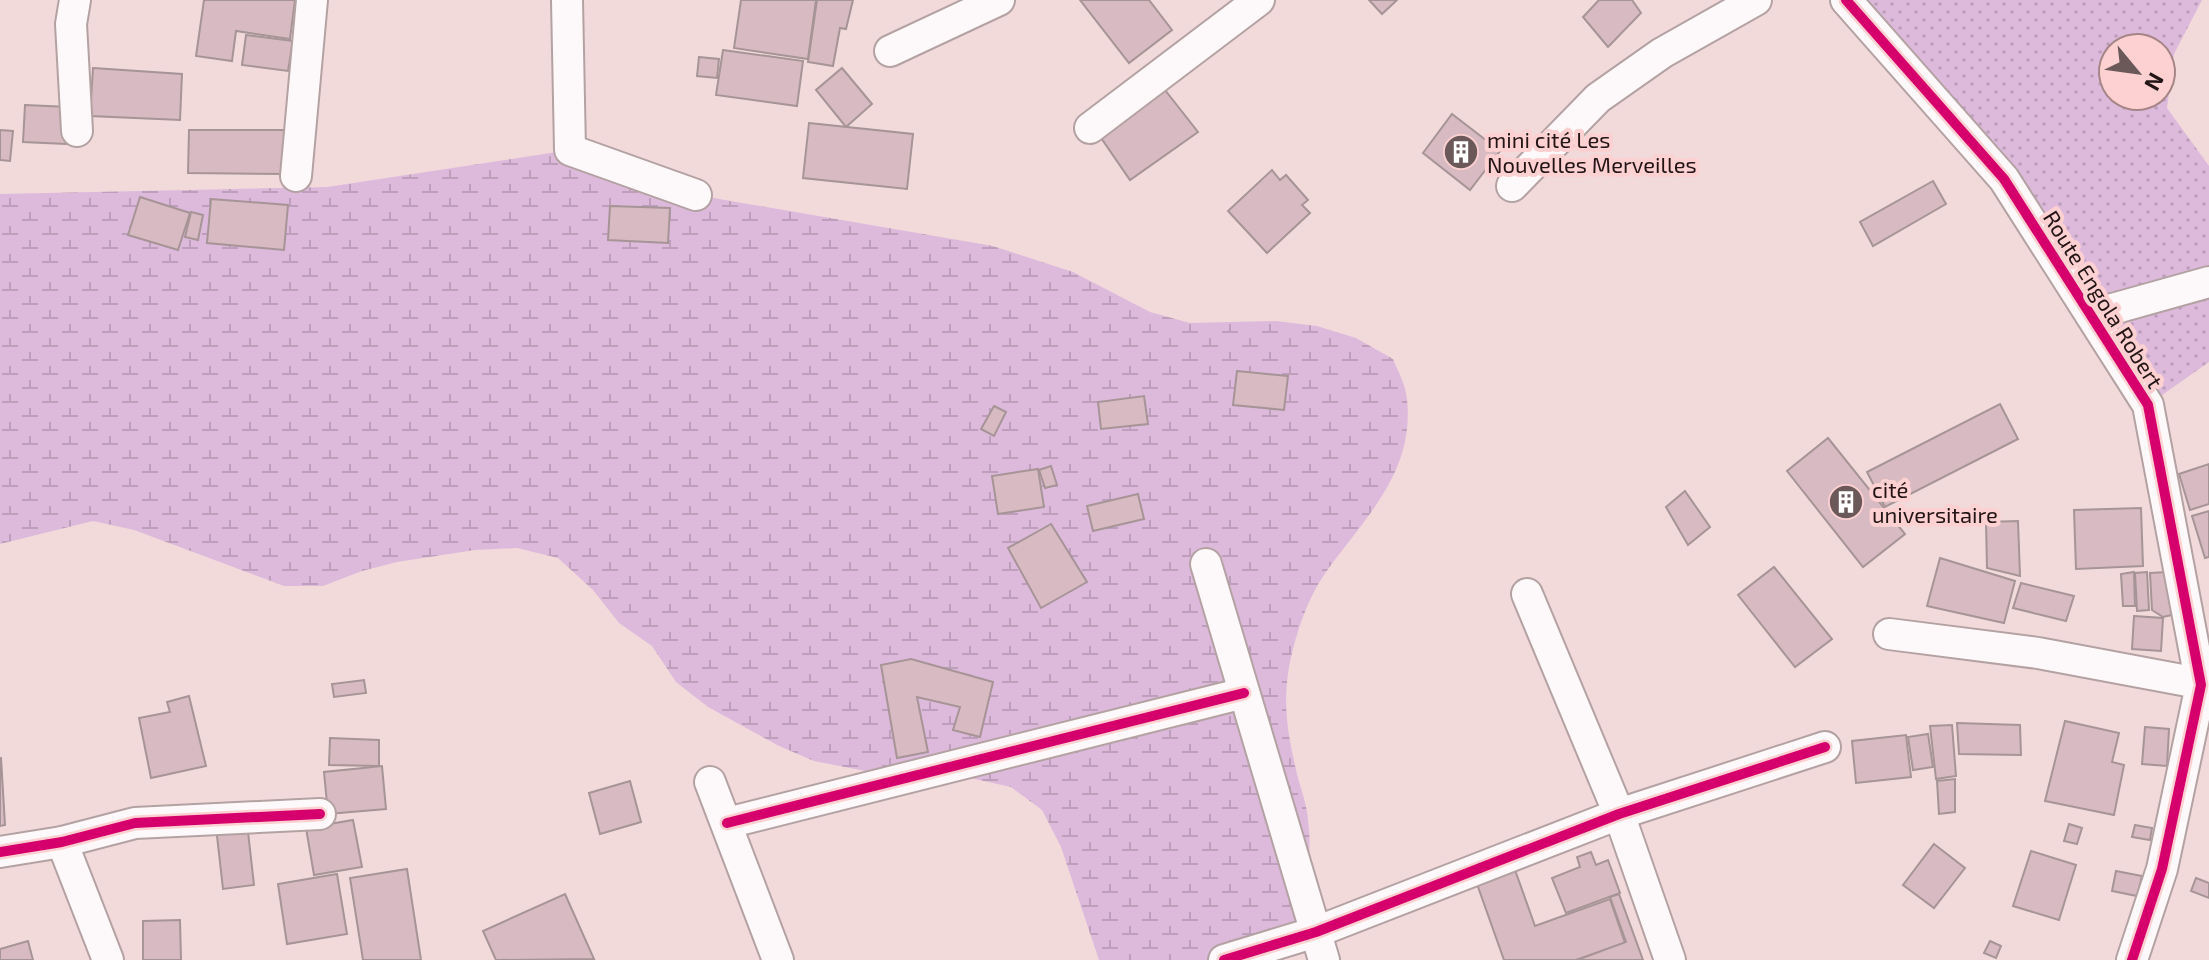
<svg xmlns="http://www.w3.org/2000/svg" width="2209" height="960" font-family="'Exo 2',sans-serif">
  <defs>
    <pattern id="grass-dots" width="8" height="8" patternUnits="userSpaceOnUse" patternTransform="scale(2)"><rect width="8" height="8" fill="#ddbadc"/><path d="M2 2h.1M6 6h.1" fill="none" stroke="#bd9fbc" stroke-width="1.8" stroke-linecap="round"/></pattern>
    <pattern id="wetland-marsh" width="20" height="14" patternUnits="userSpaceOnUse" patternTransform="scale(2)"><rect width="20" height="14" fill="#ddbadc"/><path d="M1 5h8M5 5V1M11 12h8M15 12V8" fill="none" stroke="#bd9fbc"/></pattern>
  </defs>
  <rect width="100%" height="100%" fill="#f2dadb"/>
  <path fill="url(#grass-dots)" fill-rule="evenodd" d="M1847,0H2202L2174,54L2167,108L2209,166V362L2148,405L2004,179ZM2113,48H2161V96H2113Z"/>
  <path fill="url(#wetland-marsh)" d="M570,150L696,195L993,246L1073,272L1150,312L1190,323L1276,321L1317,326L1356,338L1393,359C1398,371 1406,386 1407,399C1415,474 1363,519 1324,575C1308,599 1299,625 1292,653C1281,699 1287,733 1298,778C1302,792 1307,806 1308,820C1314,868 1302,918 1279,960H1099L1061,847L1042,810L1011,787L970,778L896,777L814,761L779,746L708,707L676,682L652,646L619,623L593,590L558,558L517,548L475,550L397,562L362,571L323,586H284L134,530L93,521L0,544V194L327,187Z"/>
  <g fill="#d8bbc2" stroke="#a69497" stroke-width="2">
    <path d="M204,0H295L290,39L236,31L232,61L196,56Z"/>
    <path d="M741,0H816L808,59L734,48Z"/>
    <path d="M817,0H853L846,29L840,28L833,66L808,62Z"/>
    <path d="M1080,0H1149L1172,30L1129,63Z"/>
    <path d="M1369,0H1397L1382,14Z"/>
    <path d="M1599,0H1632L1641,13L1608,47L1583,17Z"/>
    <path d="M246,35L293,41L288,71L242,65Z"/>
    <path d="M723,50L803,61L797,106L716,95Z"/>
    <path d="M699,57L719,59L717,78L697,76Z"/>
    <path d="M93,68L182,74L180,120L90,116Z"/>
    <path d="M842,68L872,104L846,127L816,90Z"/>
    <path d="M1165,90L1198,132L1130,180L1097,132Z"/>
    <path d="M25,105L69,107L66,144L23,142Z"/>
    <path d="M1452,114L1500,151L1470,190L1423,153Z"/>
    <path d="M809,123L913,134L907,189L803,178Z"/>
    <path d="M0,130L13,131L10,161L0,160Z"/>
    <path d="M189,130H285L284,174L188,173Z"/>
    <path d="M1272,170L1280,180L1286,175L1308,200L1302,205L1310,213L1267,253L1228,211Z"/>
    <path d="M1933,181L1946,204L1873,246L1860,222Z"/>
    <path d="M140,197L190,213L178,250L128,235Z"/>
    <path d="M211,199L288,205L284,250L207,243Z"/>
    <path d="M610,206L670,208L668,243L608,240Z"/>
    <path d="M191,212L203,215L198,240L185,237Z"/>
    <path d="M1237,371L1288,376L1284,410L1233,405Z"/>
    <path d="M1144,396L1148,424L1101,429L1098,402Z"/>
    <path d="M2000,404L2018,439L1885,507L1867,472Z"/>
    <path d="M994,406L1006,412L994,436L981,429Z"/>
    <path d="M1828,438L1905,534L1863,567L1787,471Z"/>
    <path d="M2209,464V504L2190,510L2179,474Z"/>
    <path d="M1051,466L1057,485L1045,488L1039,470Z"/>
    <path d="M1038,469L1044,507L998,514L992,476Z"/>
    <path d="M1685,491L1710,527L1688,545L1666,507Z"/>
    <path d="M1138,494L1144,519L1093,531L1087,506Z"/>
    <path d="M2141,508L2143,566L2076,569L2074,510Z"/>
    <path d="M2209,511V557L2205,558L2192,516Z"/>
    <path d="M2018,521L2020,576L1987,568L1986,522Z"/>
    <path d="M1051,524L1087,582L1041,608L1008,548Z"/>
    <path d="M1940,558L2015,581L2004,623L1927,606Z"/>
    <path d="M1774,567L1832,639L1795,667L1738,595Z"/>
    <path d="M2134,572L2135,606H2123L2121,574Z"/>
    <path d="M2147,572L2149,610L2137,611L2135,573Z"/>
    <path d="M2167,572L2172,615L2163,617L2152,610L2150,573Z"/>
    <path d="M2021,583L2074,596L2066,621L2013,608Z"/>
    <path d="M2134,616L2163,618L2161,651L2132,649Z"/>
    <path d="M911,659L993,682L980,737L953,730L960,707L917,697L928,752L897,758L881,665Z"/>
    <path d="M364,680L366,693L334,697L332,684Z"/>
    <path d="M189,696L206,766L151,778L139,718L170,712L167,702Z"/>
    <path d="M2065,721L2119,733L2112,762L2124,765L2114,815L2045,801Z"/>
    <path d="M1957,723L2020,725L2021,755L1959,754Z"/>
    <path d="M1952,725L1956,776L1936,779L1930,726Z"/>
    <path d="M2145,727L2169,729L2167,766L2142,764Z"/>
    <path d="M1928,734L1933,767L1913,770L1908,737Z"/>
    <path d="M1906,735L1911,777L1856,783L1852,741Z"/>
    <path d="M330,738L379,740V766L329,765Z"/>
    <path d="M1,758L5,825L0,826V758Z"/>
    <path d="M382,766L386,809L328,814L324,772Z"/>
    <path d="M1955,779V812L1939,814L1937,781Z"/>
    <path d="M630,781L641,822L600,834L589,793Z"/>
    <path d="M353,820L362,867L314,875L306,828Z"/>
    <path d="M247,823L254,885L223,889L216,827Z"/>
    <path d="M2069,824L2082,828L2077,844L2064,841Z"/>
    <path d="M2135,825L2152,828L2150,840L2132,837Z"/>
    <path d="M1934,844L1965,868L1934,908L1903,885Z"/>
    <path d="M2031,851L2076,865L2059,920L2013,906Z"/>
    <path d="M1591,852L1596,865L1608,860L1620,893L1566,913L1552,878L1580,867L1577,857Z"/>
    <path d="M407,869L421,960H363L350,878Z"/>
    <path d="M1515,870L1535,926L1610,899L1625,943L1576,960H1504L1477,884Z"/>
    <path d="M2116,871L2142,876L2137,896L2112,891Z"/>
    <path d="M337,874L347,934L287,944L278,884Z"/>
    <path d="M2196,878L2209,883V898L2191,891Z"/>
    <path d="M565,894L594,959L496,960L483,931Z"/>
    <path d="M1619,894L1643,960H1577L1626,942L1610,897Z"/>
    <path d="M180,920L181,960H143V921Z"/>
    <path d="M28,941L33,960H0V949Z"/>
    <path d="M1990,941L2001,946L1996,958L1984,953Z"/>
  </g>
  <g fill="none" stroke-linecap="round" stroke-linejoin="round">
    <g stroke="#b4a2a3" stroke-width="34">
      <g id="minor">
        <path d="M75,0L71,24L77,131"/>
        <path d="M567,0L570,150L696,195"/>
        <path d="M1846,0L2004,179L2148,405L2201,685L2162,869L2132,960"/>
        <path d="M890,51L999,0"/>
        <path d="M1090,128L1259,0"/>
        <path d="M296,176L312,0"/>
        <path d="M1512,186L1598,98L1662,53L1756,0"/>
        <path d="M2091,315L2209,282"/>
        <path d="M1206,564L1324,960"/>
        <path d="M1527,594L1619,814L1670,960"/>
        <path d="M1889,634L2038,653L2209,685"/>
        <path d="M710,782L778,960"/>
        <path d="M727,823L1244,693"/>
        <path d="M62,842L108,960"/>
        <path d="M0,852L62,842L135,823L320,814"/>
        <path d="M1224,960L1316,932L1619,814L1825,747"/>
      </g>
    </g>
    <use href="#minor" stroke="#fdf9fa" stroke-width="30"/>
    <g stroke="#fdd0d1" stroke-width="15">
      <g id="cycleway">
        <path d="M1846,0L2004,179L2148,405L2201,685L2162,869L2132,960"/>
        <path d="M727,823L1244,693"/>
        <path d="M0,852L62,842L135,823L320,814"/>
        <path d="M1224,960L1316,932L1619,814L1825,747"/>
      </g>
    </g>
    <use href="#cycleway" stroke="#d6006c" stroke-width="10"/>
  </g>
  <defs>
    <g id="building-disc" transform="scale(1.8)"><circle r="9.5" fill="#6b595a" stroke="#fdd0d1"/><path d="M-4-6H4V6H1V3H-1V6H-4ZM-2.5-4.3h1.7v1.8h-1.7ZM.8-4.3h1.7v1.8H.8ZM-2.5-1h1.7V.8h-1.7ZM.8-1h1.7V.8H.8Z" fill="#fff"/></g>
  </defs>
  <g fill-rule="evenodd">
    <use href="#building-disc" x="1461" y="152"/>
    <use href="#building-disc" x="1846" y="502"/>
  </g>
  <g text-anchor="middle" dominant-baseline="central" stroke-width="8" stroke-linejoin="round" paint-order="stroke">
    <g font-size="22" fill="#231415" stroke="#fdd0d1" text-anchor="start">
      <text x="1487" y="139">mini cité Les<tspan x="1487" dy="25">Nouvelles Merveilles</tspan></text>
      <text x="1872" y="489">cité<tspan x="1872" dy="25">universitaire</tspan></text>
    </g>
    <g font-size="22" fill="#231415" stroke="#fdd0d1">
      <text transform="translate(2104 299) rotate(58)">Route Engola Robert</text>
    </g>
  </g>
  <g transform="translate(2137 72) rotate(119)"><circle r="38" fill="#fdd0d1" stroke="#a68586" stroke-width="2"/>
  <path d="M0-6L14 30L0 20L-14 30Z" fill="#6b595a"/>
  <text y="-12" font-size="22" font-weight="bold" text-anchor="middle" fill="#231415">N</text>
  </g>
</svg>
